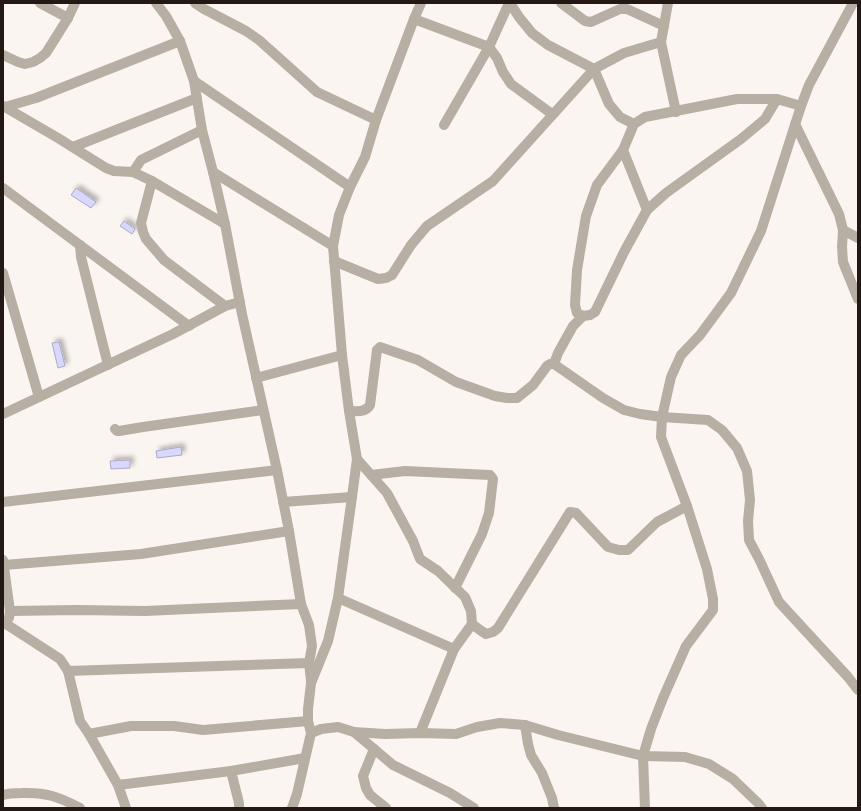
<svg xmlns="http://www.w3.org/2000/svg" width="861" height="811" font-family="'Asap Condensed',sans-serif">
  <defs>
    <filter id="shadow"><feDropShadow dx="3.5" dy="-3.5" stdDeviation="2" flood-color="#0004"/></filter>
  </defs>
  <rect width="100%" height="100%" fill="#fbf5f2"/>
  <g fill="#d9d7fe" stroke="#ababc6" filter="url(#shadow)">
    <path d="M76,188L96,202L91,208L71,195Z"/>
    <path d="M124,221L135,229L132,234L120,226Z"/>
    <path d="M59,342L65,366L58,368L52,343Z"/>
    <path d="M181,447L182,455L157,458L156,451Z"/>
    <path d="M130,460V468L111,469L110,461Z"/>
  </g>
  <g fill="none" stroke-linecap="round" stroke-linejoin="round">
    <g stroke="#b7afa4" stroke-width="10">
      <path d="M40,3L68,18"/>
      <path d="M156,3L166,16L180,41L194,81L202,130L213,172L225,224L242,314L277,470L289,531L301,604L309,625L312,646L309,663L311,681"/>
      <path d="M195,3L204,9L246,31L259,40L317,92L376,120"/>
      <path d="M510,3L519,17L532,33L548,45L594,69L609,104L620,117L634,124"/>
      <path d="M561,3L585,21L591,22L620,9H627L664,26"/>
      <path d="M668,3L661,42L676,112"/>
      <path d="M414,19L489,47L497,58L503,72L511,84L552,114"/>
      <path d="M3,55L18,62L25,64L33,62L40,58L46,53L68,18L75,3"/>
      <path d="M194,81L350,187"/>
      <path d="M3,106L58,138L106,168L114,171L133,172L152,181L225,224"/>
      <path d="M5,107L36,98L180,41"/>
      <path d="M795,124L839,214L843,230L842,247L843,262L858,299"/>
      <path d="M444,125L489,47L509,3"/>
      <path d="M73,147L197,98"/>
      <path d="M623,150L647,210"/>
      <path d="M133,172L141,160L202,130"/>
      <path d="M213,172L333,246"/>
      <path d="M152,181L141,223L143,232L146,239L164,260L225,306"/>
      <path d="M3,188L189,326"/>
      <path d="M843,230L858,238"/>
      <path d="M80,245L81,257L108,365"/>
      <path d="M334,261L378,279L386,278L392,275L411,245L427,226L493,181L594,69L624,53L661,42"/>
      <path d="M3,273L39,397"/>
      <path d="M583,316L577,313L575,305L577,270L586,216L597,185L623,150L634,124L645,117L737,99H777L801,106"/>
      <path d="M554,364L558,353L573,326L583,316L590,315L595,312L624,252L647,210L666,193L741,139L765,119L777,99"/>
      <path d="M256,378L342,355"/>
      <path d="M349,411C357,411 365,413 370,405L377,350L380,347L418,360L456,382L495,396L507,398H517L533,385L547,366L550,364H554L603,398L624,410L640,414L662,417L708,420L722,430L737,448L747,471L750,500L748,521L749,540L760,561L779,602L848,677L858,690"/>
      <path d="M3,414L173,334L225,306L240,302"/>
      <path d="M115,429L117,431H119L143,427L263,410"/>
      <path d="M357,459L387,493L413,541L420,559L438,571L465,597L471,611L472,624L480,630L486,634L493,632L498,628L570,512L576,513L608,547L619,550H628L657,522L687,506"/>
      <path d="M371,475L405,471L490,475L493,479L489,513L482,534L455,588"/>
      <path d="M3,502L277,470"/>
      <path d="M283,502L352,497"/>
      <path d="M3,560L10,611L9,618"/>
      <path d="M4,565L141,554L289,531"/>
      <path d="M338,598L454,649"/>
      <path d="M10,611L77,610L145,611L301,604"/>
      <path d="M3,622L60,659L68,671L80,721L89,734L118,785L126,808"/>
      <path d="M68,671L309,663"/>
      <path d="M525,725L528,744L531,755L542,773L552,798L554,808"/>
      <path d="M354,732L393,765L450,793L474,808"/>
      <path d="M311,733L321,729L338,727L354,732L385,734L420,733L456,734L477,727L500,723L525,725L558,735L643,756L685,757L709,764L733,779L758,803L762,808"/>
      <path d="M420,733L454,649L472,624"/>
      <path d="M89,734L131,726H174L203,730L308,721"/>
      <path d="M374,749L363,776L366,788L370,795L386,808"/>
      <path d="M231,771L239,803V808"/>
      <path d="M118,785L231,771L305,758"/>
      <path d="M3,795C9,793 15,793 22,793C46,792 59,797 80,808"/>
      <path d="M292,808L297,794L311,733L308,721V709L311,683L328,641L338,598L352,497L357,459L349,411L342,355L333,246L339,215L350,187L365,157L376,120L414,19L421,3"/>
      <path d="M645,808L643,756L651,729L663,698L686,646L713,610V599L707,569L687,506L661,437L662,417L671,377L681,355L700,335L731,293L761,231L801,106L809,85L853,3"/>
    </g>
  </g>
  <rect width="861" height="811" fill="none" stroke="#231813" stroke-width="8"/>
</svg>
